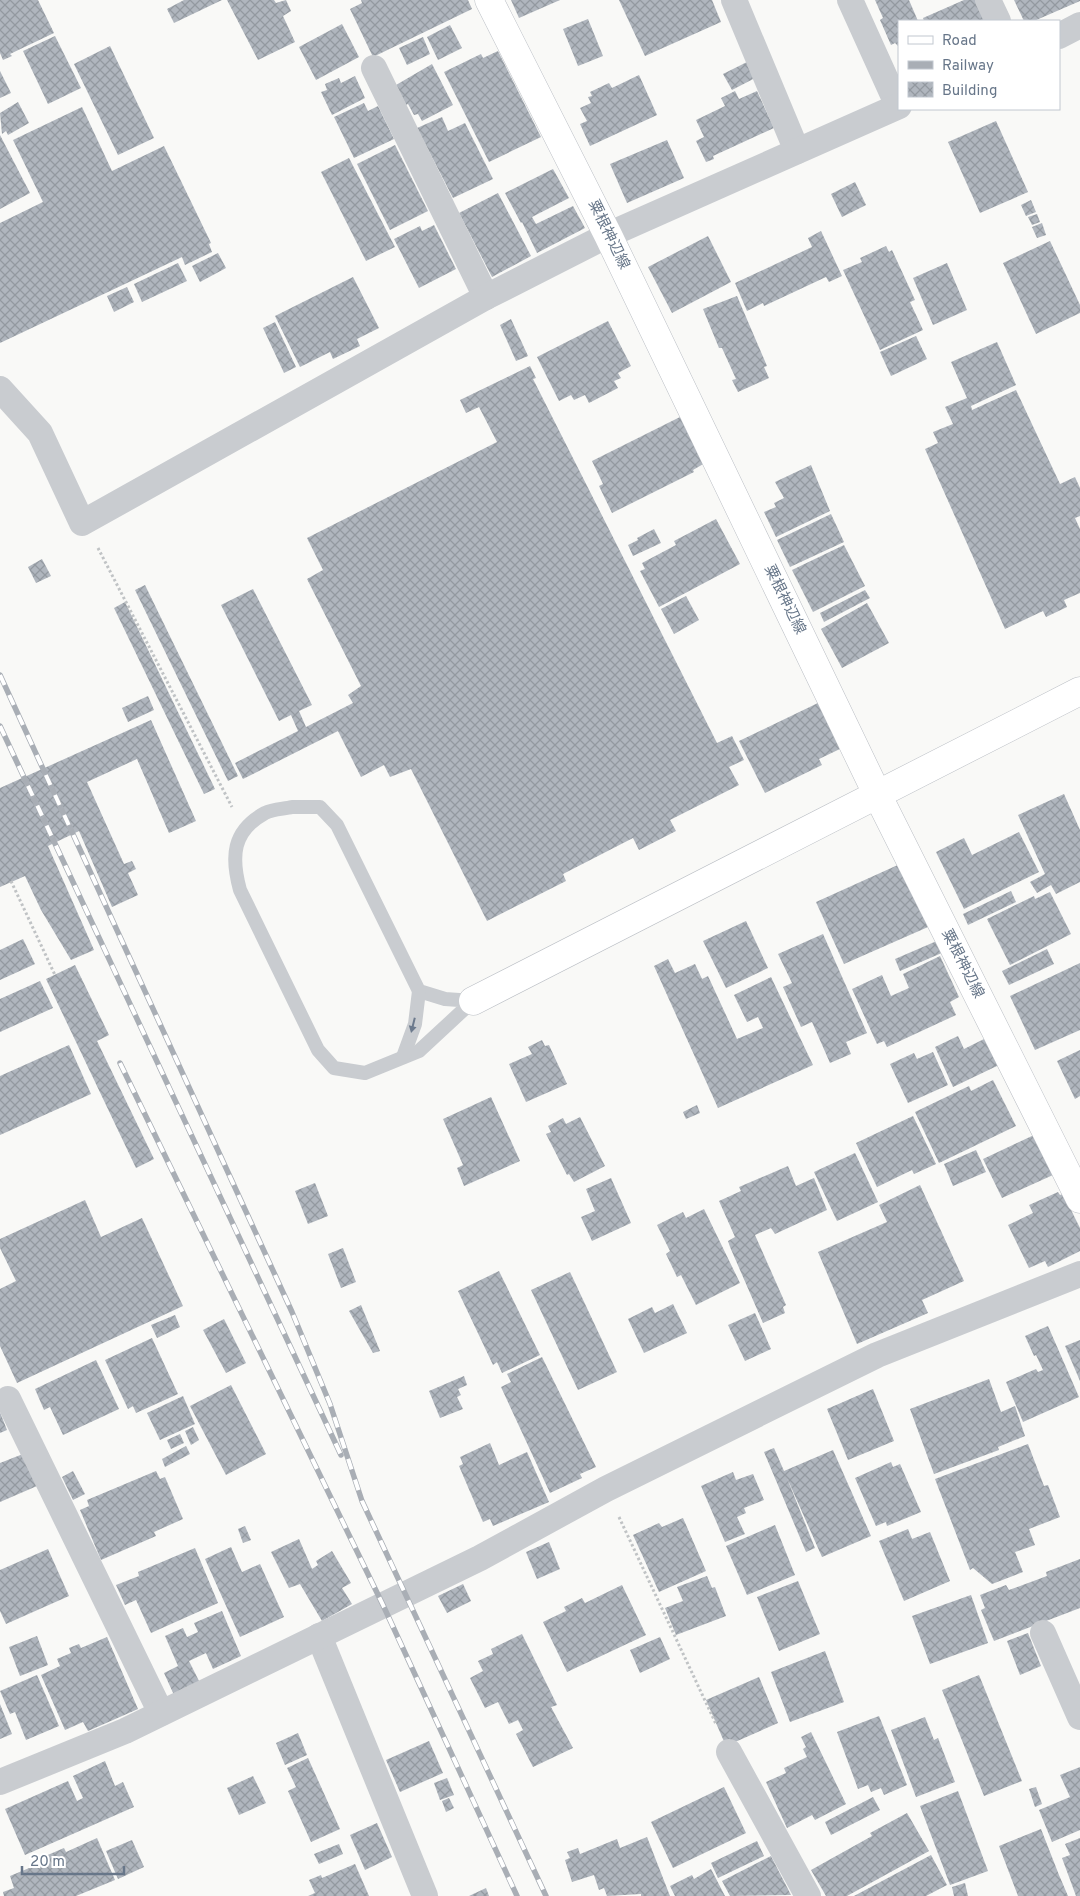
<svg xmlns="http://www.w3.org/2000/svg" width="1080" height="1896" font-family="Overpass,'Noto Sans JP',sans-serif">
  <defs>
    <pattern id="building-cross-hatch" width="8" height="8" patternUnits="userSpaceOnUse" patternTransform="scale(1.25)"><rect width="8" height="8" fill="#b0b6be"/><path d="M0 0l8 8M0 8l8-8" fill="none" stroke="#9399a0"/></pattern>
  </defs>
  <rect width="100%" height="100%" fill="#f9f9f7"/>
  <g fill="url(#building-cross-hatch)">
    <path d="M0,0H38L54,33L10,54L12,56L3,60L0,53Z"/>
    <path d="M184,0H222L174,23L167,9Z"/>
    <path d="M227,0H274L276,3L286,0L291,11L283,16L295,42L258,60Z"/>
    <path d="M361,0H468L472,9L373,57L350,9L362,3Z"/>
    <path d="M511,0H560L519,18Z"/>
    <path d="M619,0H712L721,22L645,56Z"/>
    <path d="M875,0H909L918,21H899V47L895,43L891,45L880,20L883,18Z"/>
    <path d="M964,0H975L985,21H924L923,18Z"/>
    <path d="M1014,0H1080V1L1034,21H1024Z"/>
    <path d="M588,19L603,56L578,66L563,29Z"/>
    <path d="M342,24L359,57L316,80L299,47Z"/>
    <path d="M450,25L462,48L438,60L427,37Z"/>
    <path d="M55,36L81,88L48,104L23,51Z"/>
    <path d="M423,37L430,54L407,65L399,48Z"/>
    <path d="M110,46L154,138L118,155L74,64Z"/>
    <path d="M498,51L541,137L489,162L444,72L481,54L483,58Z"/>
    <path d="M749,61L757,77L732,90L723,74Z"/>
    <path d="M432,64L453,105L422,121L418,114L414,115L408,104L406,105L396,85Z"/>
    <path d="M0,71L11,93L0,98Z"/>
    <path d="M639,75L657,115L590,146L580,124L587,121L580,108L591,103L588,97L592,96L590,92L609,83L612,88Z"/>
    <path d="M355,76L365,98L332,115L321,92L327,90L325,84L339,78L341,83Z"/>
    <path d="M735,91L739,99L757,91L774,128L713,156L714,159L706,162L696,141L704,137L696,120L725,106L721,98Z"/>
    <path d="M18,102L29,123L8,135L6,131L2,134L0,113Z"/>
    <path d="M364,103L368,111L378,106L394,139L354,158L334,117Z"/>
    <path d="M82,107L112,171L164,146L211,243L209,244L212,252L185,265L182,257L0,343V223L43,202L13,140Z"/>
    <path d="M442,117L448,131L465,123L493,179L453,198L417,128Z"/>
    <path d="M996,121L1028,192L980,213L948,142Z"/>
    <path d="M0,135L30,193L0,209Z"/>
    <path d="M667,140L684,178L627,203L610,164Z"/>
    <path d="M395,145L428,211L390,230L357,164Z"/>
    <path d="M349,158L395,247L366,261L321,172Z"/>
    <path d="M553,169L569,198L532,217L536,224L573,206L585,228L537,253L522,222L521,223L505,193Z"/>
    <path d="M855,182L866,205L842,217L831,194Z"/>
    <path d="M498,193L531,256L492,277L459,213Z"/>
    <path d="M1031,200L1036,212L1026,216L1021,205Z"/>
    <path d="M1037,214L1040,222L1032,225L1028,217Z"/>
    <path d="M1042,223L1046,235L1037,238L1032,227Z"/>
    <path d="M434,225L456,269L419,288L394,239L420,226L422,231Z"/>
    <path d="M821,231L842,276L829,282L826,277L764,306L763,303L747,311L735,283L812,247L808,238Z"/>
    <path d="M708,236L731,282L672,313L648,267Z"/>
    <path d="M1050,241L1080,305V313L1036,334L1003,263Z"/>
    <path d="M886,246L889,252L892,250L915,300L910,302L923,330L880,350L843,270L862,262L860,258Z"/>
    <path d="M218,253L226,268L200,282L192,266Z"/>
    <path d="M178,263L187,281L142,302L134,284Z"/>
    <path d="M947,263L967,310L933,325L913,278Z"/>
    <path d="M353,277L379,328L357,339L360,346L333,359L330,352L300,367L275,316Z"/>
    <path d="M127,287L134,302L114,312L107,296Z"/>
    <path d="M737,296L767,366L764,367L769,378L738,392L732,380L736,379L722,348H719L703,309Z"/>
    <path d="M511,319L528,356L516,361L500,325Z"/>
    <path d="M608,321L631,366L618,373L621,378L614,381L618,388L589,403L585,395L574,400L571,395L559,401L537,357Z"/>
    <path d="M275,322L296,367L284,373L263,328Z"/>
    <path d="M916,336L927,359L891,376L880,352Z"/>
    <path d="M997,342L1016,385L971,406L972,410L1016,390L1060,484L1075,477L1080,488V516L1075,518L1080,529V593L1064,600L1067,607L1046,617L1043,611L1005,629L925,449L938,443L933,432L953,424L945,407L967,398L951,362Z"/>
    <path d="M530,366L536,378L533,379L717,743L732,736L744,760L729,767L739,785L670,820L676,831L639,850L633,838L563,874L566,881L487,921L411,769L390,777L384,765L361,777L338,731L243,779L235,763L298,731L291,715L279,721L221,605L253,589L312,705L299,711L306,727L353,703L348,695L361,686L307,579L323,570L307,538L497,442L479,407L466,413L460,400Z"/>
    <path d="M682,416L705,463L693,470L694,472L612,513L599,486L603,484L592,461Z"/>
    <path d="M811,465L830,511L776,537L764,512L776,507L774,503L784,498L775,482Z"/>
    <path d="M831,514L844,542L790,567L777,540Z"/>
    <path d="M716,519L740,564L659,607L640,571L645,569L642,563L676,545L674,541Z"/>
    <path d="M654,529L661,543L633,556L628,545L638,540L637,538Z"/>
    <path d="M844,545L865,586L813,612L792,570Z"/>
    <path d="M42,559L51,576L36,583L28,567Z"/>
    <path d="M145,585L238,776L228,781L135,590Z"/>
    <path d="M865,590L870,598L824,622L820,613Z"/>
    <path d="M686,596L699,620L674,634L661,609Z"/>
    <path d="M125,602L215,789L204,794L114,608Z"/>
    <path d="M867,603L889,643L842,668L821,629Z"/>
    <path d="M148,696L154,710L128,722L122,708Z"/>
    <path d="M820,702L842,748L819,759L822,765L765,793L739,741Z"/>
    <path d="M151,720L196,821L169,833L137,759L87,782L124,864L132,861L136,869L128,873L138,895L112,907L79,831L48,846L94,950L71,960L41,910L25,876L0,887V788Z"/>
    <path d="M1064,794L1080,830V882L1056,894L1051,885L1037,893L1030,882L1045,874L1018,815Z"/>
    <path d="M1019,832L1039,872L964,909L936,852L964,838L972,855Z"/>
    <path d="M900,864L928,927L844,964L816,902Z"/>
    <path d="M1011,891L1016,902L968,925L963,914Z"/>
    <path d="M1050,892L1071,934L1010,965L987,919L1034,896L1035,899Z"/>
    <path d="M746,921L768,968L726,988L703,941Z"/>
    <path d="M823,934L867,1033L846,1042L851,1054L830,1063L812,1022L801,1027L783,987L792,983L778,954Z"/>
    <path d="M23,939L35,964L0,980V950Z"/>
    <path d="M939,940L944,952L900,971L895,959Z"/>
    <path d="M1047,949L1054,964L1009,985L1002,971Z"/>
    <path d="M940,956L959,997L950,1002L956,1015L887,1047L884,1041L877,1044L852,989L882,975L891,996L909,988L903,974Z"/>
    <path d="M668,959L675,973L695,964L702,979L708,976L737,1039L763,1028L758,1017L747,1022L734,995L771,977L813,1065L718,1108L654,966Z"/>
    <path d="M1080,963V1030L1035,1050L1010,996Z"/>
    <path d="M75,965L109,1035L97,1041L154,1159L136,1168L46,979Z"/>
    <path d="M40,981L53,1008L0,1032V999Z"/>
    <path d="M958,1036L964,1049L986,1038L999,1065L953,1087L935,1047Z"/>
    <path d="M542,1040L545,1046L549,1045L567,1084L526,1102L509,1064L532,1054L528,1047Z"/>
    <path d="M69,1045L91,1094L0,1135V1076Z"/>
    <path d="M1080,1050V1096L1075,1099L1057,1061Z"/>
    <path d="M933,1052L948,1085L908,1103L890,1064L914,1053L917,1059Z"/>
    <path d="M993,1080L1016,1126L939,1163L915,1112L969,1086L971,1091Z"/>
    <path d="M491,1097L520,1161L464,1186L457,1168L463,1165L443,1119Z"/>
    <path d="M697,1105L700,1113L686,1119L683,1112Z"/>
    <path d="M913,1116L936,1164L914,1174L912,1170L877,1187L856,1143Z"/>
    <path d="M580,1117L605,1166L574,1182L569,1174L567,1175L546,1134L551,1132L548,1126L563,1118L566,1124Z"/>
    <path d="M1034,1135L1053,1175L1002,1198L983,1159Z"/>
    <path d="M976,1150L986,1172L953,1186L944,1164Z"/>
    <path d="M855,1153L878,1202L837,1221L814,1172Z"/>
    <path d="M788,1166L796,1186L814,1178L827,1210L775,1234L771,1228L755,1235L786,1305L783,1307L785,1313L763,1323L730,1247L728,1241L735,1237L719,1201L741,1191L739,1187Z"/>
    <path d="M611,1178L631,1223L592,1241L581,1217L595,1211L586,1189Z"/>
    <path d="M315,1183L328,1216L308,1224L295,1191Z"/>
    <path d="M920,1185L964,1281L922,1300L928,1313L857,1344L818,1252L887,1222L879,1205Z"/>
    <path d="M1058,1192L1060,1195L1063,1194L1080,1228V1251L1048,1267L1045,1261L1029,1268L1008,1225L1033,1213L1029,1205Z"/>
    <path d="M85,1200L101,1237L142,1218L183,1306L17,1383L0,1346V1289L16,1281L0,1248V1239Z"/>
    <path d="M704,1209L740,1283L696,1305L681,1275L677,1277L666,1254L670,1251L657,1225L683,1212L686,1218Z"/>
    <path d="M343,1248L356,1282L341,1288L328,1254Z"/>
    <path d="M499,1271L540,1355L502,1373L497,1362L493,1365L458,1291Z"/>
    <path d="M570,1272L617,1372L578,1390L531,1290Z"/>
    <path d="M673,1304L687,1333L644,1353L628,1319L652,1307L655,1313Z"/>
    <path d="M361,1305L380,1351L373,1353L349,1311Z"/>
    <path d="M755,1313L771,1349L745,1361L728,1325Z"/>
    <path d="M175,1315L180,1327L157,1338L151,1325Z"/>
    <path d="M224,1319L246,1363L226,1373L203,1330Z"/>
    <path d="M1048,1326L1079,1397L1023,1422L1006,1382L1036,1369L1038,1372L1043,1370L1036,1355L1034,1356L1025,1336Z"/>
    <path d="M152,1338L178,1394L136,1413L133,1406L128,1409L105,1360Z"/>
    <path d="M1080,1340V1381L1065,1346Z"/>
    <path d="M542,1357L596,1467L580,1474L582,1478L550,1493L501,1387L511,1382L507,1374Z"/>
    <path d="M96,1360L119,1409L63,1435L50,1407L44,1410L35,1389Z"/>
    <path d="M464,1376L467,1385L458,1389L461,1395L457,1397L463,1409L440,1418L429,1391Z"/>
    <path d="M989,1379L1001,1412L1015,1406L1025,1436L998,1447L999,1450L934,1474L910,1409Z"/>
    <path d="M231,1385L266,1454L226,1475L190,1406Z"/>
    <path d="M873,1389L894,1441L848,1460L827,1409Z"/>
    <path d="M183,1396L195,1424L160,1440L147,1413Z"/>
    <path d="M0,1412L7,1430L0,1433Z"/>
    <path d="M193,1427L199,1440L191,1445L185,1431Z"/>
    <path d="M180,1434L184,1443L171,1449L167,1440Z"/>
    <path d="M490,1443L499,1465L527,1452L549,1502L493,1526L490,1519L483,1522L459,1466L463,1464L460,1457Z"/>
    <path d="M1028,1444L1044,1486L1048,1485L1060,1517L1029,1529L1035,1545L1015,1552L1023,1572L992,1584L973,1568L970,1570L935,1479Z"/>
    <path d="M186,1446L190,1454L165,1467L162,1459Z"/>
    <path d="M774,1448L784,1471L833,1450L871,1536L822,1557L787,1478L815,1548L806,1552L764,1452Z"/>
    <path d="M23,1454L37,1486L0,1502V1463Z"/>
    <path d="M891,1462L893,1467L900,1464L921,1512L887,1526L886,1522L876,1526L855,1478Z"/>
    <path d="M73,1471L85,1494L73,1500L62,1477Z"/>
    <path d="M156,1471L160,1479L165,1477L183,1519L154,1532L156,1536L101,1560L80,1510L89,1506L87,1500Z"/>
    <path d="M733,1472L736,1480L753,1474L764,1500L744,1508L746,1513L737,1517L745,1534L725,1542L701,1486Z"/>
    <path d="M683,1518L706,1571L659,1592L633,1535L659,1523L662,1527Z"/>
    <path d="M775,1525L795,1575L747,1595L726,1546Z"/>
    <path d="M245,1526L251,1540L243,1543L238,1529Z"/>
    <path d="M908,1529L912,1539L930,1532L950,1581L904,1601L879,1541Z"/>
    <path d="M299,1539L312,1569L318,1565L316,1561L332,1551L351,1583L342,1588L352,1604L322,1621L300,1584L289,1588L271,1552Z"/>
    <path d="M549,1542L560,1569L537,1579L526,1552Z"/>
    <path d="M231,1547L242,1572L260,1564L284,1617L240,1637L205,1559Z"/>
    <path d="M195,1548L218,1603L151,1633L136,1600L125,1605L116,1585L139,1576L138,1572Z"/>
    <path d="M48,1549L69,1596L6,1624L0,1611V1570Z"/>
    <path d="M1080,1559V1608L994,1641L981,1610L985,1608L980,1595L1006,1585L1009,1590L1047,1576L1046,1572Z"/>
    <path d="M707,1576L712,1588L715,1587L726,1616L676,1635L665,1608L683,1601L677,1587Z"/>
    <path d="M798,1581L820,1634L779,1651L757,1597Z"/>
    <path d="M463,1584L471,1601L447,1613L438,1596Z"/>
    <path d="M622,1585L646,1635L567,1672L543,1622L566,1611L564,1607L582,1598L585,1603Z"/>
    <path d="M971,1595L988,1643L930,1664L912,1616Z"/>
    <path d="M222,1611L241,1656L213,1669L206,1653L189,1661L200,1683L174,1695L164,1673L178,1666L165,1636L183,1628L187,1637L198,1632L194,1623Z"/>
    <path d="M1028,1633L1041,1666L1020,1675L1007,1641Z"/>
    <path d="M522,1634L557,1705L551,1707L573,1748L533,1767L516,1734L523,1730L518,1720L509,1724L498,1702L485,1708L470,1678L483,1671L478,1661L493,1654L491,1649Z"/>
    <path d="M37,1636L48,1665L20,1676L9,1647Z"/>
    <path d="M107,1637L138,1709L88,1731L83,1722L65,1730L41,1675L60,1666L57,1659L71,1653L69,1648L79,1644L81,1648Z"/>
    <path d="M660,1637L670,1659L640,1673L630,1650Z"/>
    <path d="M825,1651L844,1702L790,1722L771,1672Z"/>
    <path d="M37,1675L59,1726L26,1740L15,1712L10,1714L0,1691Z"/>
    <path d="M979,1675L1022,1781L984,1796L942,1690Z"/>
    <path d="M759,1677L778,1723L726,1746L706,1700Z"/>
    <path d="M0,1704L12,1734L0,1739Z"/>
    <path d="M879,1716L907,1785L884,1795L881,1788L871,1792L868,1785L858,1789L837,1732Z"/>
    <path d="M925,1717L934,1740L938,1738L955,1782L916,1797L891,1730Z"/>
    <path d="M811,1732L846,1804L815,1820L812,1815L787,1828L766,1782L786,1773L784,1768L807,1757L803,1749L806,1747L801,1737Z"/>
    <path d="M298,1733L307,1755L285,1765L276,1743Z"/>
    <path d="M429,1741L443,1773L400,1792L386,1760Z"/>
    <path d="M308,1758L340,1829L311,1842L288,1791L296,1787L287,1768Z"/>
    <path d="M105,1761L115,1786L123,1782L134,1807L25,1855L5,1809L68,1781L77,1801L83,1798L73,1776Z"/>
    <path d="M1080,1767V1830L1052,1842L1039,1810L1070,1797L1060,1775Z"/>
    <path d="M253,1776L266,1803L239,1815L227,1788Z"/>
    <path d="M447,1778L454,1795L440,1800L434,1783Z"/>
    <path d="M724,1787L746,1833L673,1868L651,1822Z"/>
    <path d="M1036,1787L1042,1804L1035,1807L1029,1789Z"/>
    <path d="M958,1791L988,1871L950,1885L920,1806Z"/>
    <path d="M873,1797L880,1810L831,1835L825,1822Z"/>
    <path d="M449,1798L454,1808L446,1812L442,1801Z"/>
    <path d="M907,1813L929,1851L847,1896H826L811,1870L872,1836L870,1833Z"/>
    <path d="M377,1823L392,1857L365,1870L350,1835Z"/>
    <path d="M1041,1829L1059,1875L1068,1896H1018L999,1846Z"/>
    <path d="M647,1837L670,1896H641V1894L607,1896L604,1888L599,1890L594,1875L572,1882L565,1860L570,1858L567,1852L578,1848L580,1854L617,1839L620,1848Z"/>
    <path d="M97,1838L115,1880L76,1896H4L3,1892L14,1888L10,1876L46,1861L43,1857L64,1848L66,1852Z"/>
    <path d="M1080,1838V1896H1076L1062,1858L1070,1855L1065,1844Z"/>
    <path d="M132,1840L144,1867L118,1879L106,1851Z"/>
    <path d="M757,1841L764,1856L718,1878L711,1863Z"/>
    <path d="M339,1844L343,1854L319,1864L314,1854Z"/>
    <path d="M931,1855L947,1885L926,1896H854Z"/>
    <path d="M771,1856L791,1895L730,1896L722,1881Z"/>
    <path d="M355,1864L369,1896H308L315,1893L309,1880L321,1875L322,1878Z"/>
    <path d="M711,1869L725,1896H675L670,1886L692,1875L694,1879Z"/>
    <path d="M965,1883L968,1896H954L952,1887Z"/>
    <path d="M486,1888L489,1896H469Z"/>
  </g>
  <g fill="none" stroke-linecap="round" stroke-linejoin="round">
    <g stroke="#bbbfc5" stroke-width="29">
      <g id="secondary">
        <path d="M489,0L608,235L878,796L1080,1199"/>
        <path d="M473,1001L1080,691"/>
      </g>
    </g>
    <g stroke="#c0c3c5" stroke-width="3" stroke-dasharray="2.5 2.5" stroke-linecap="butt">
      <path d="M98,548L232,807"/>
      <path d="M11,881L55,975"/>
      <path d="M619,1517L716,1724"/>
    </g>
    <g stroke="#c9ccd0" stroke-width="14">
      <path d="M292,807H320L337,825L419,991L445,999L473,1001L419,1051L365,1073L334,1068L318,1050L240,890C231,857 232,831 265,813C273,809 284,809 292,807Z"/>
      <path d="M403,1057L415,1024L419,991"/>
    </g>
    <g stroke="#c9ccd0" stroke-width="26">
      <path d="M734,0L797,151"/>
      <path d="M850,0L898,106"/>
      <path d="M988,0L998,21"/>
      <path d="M1059,36L1080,25"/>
      <path d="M374,68L486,297"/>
      <path d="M0,389L40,433L82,523L486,297L608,235L899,106"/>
      <path d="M8,1399L161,1713"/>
      <path d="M1043,1633L1080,1717"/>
      <path d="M319,1636L425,1896"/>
      <path d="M729,1752L808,1896"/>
      <path d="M0,1782L125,1731L480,1558L606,1489L877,1355L1080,1274"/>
    </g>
    <use href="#secondary" stroke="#fff" stroke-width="28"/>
    <g stroke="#a9aeb5" stroke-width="5.5">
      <g id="rail">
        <path d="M0,675L292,1312L330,1404L362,1501L546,1896"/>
        <path d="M0,726L341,1455"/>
        <path d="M120,1063L383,1605L517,1896"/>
      </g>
    </g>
    <use href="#rail" stroke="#fff" stroke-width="4" stroke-dasharray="11" stroke-linecap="butt"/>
  </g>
  <defs><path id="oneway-solid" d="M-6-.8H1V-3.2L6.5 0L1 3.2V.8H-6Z" transform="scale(1.25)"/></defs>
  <use fill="#6c7a8d" href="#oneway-solid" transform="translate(413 1025) rotate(104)"/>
  <g text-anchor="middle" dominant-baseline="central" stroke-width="5" stroke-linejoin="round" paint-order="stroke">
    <g font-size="15" fill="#677689" stroke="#fff">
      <text transform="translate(608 235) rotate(64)">粟根神辺線</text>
      <text transform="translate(784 600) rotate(64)">粟根神辺線</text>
      <text transform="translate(962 964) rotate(63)">粟根神辺線</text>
    </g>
  </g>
  <rect x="898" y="20" width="162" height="90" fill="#ffffff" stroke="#c2c8d0"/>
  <rect x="908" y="36" width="25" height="8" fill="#ffffff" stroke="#c2c8d0"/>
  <text x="942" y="45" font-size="15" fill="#677689">Road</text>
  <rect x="908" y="61" width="25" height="8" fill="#a9aeb5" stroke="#c2c8d0"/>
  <text x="942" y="70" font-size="15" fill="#677689">Railway</text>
  <rect x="908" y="82" width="25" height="15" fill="url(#building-cross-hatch)" stroke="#c2c8d0"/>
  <text x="942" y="95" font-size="15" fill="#677689">Building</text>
  <path d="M22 1866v8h102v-8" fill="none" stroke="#677689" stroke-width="2.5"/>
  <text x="30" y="1866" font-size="15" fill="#677689" stroke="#ffffff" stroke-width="4" paint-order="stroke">20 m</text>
</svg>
